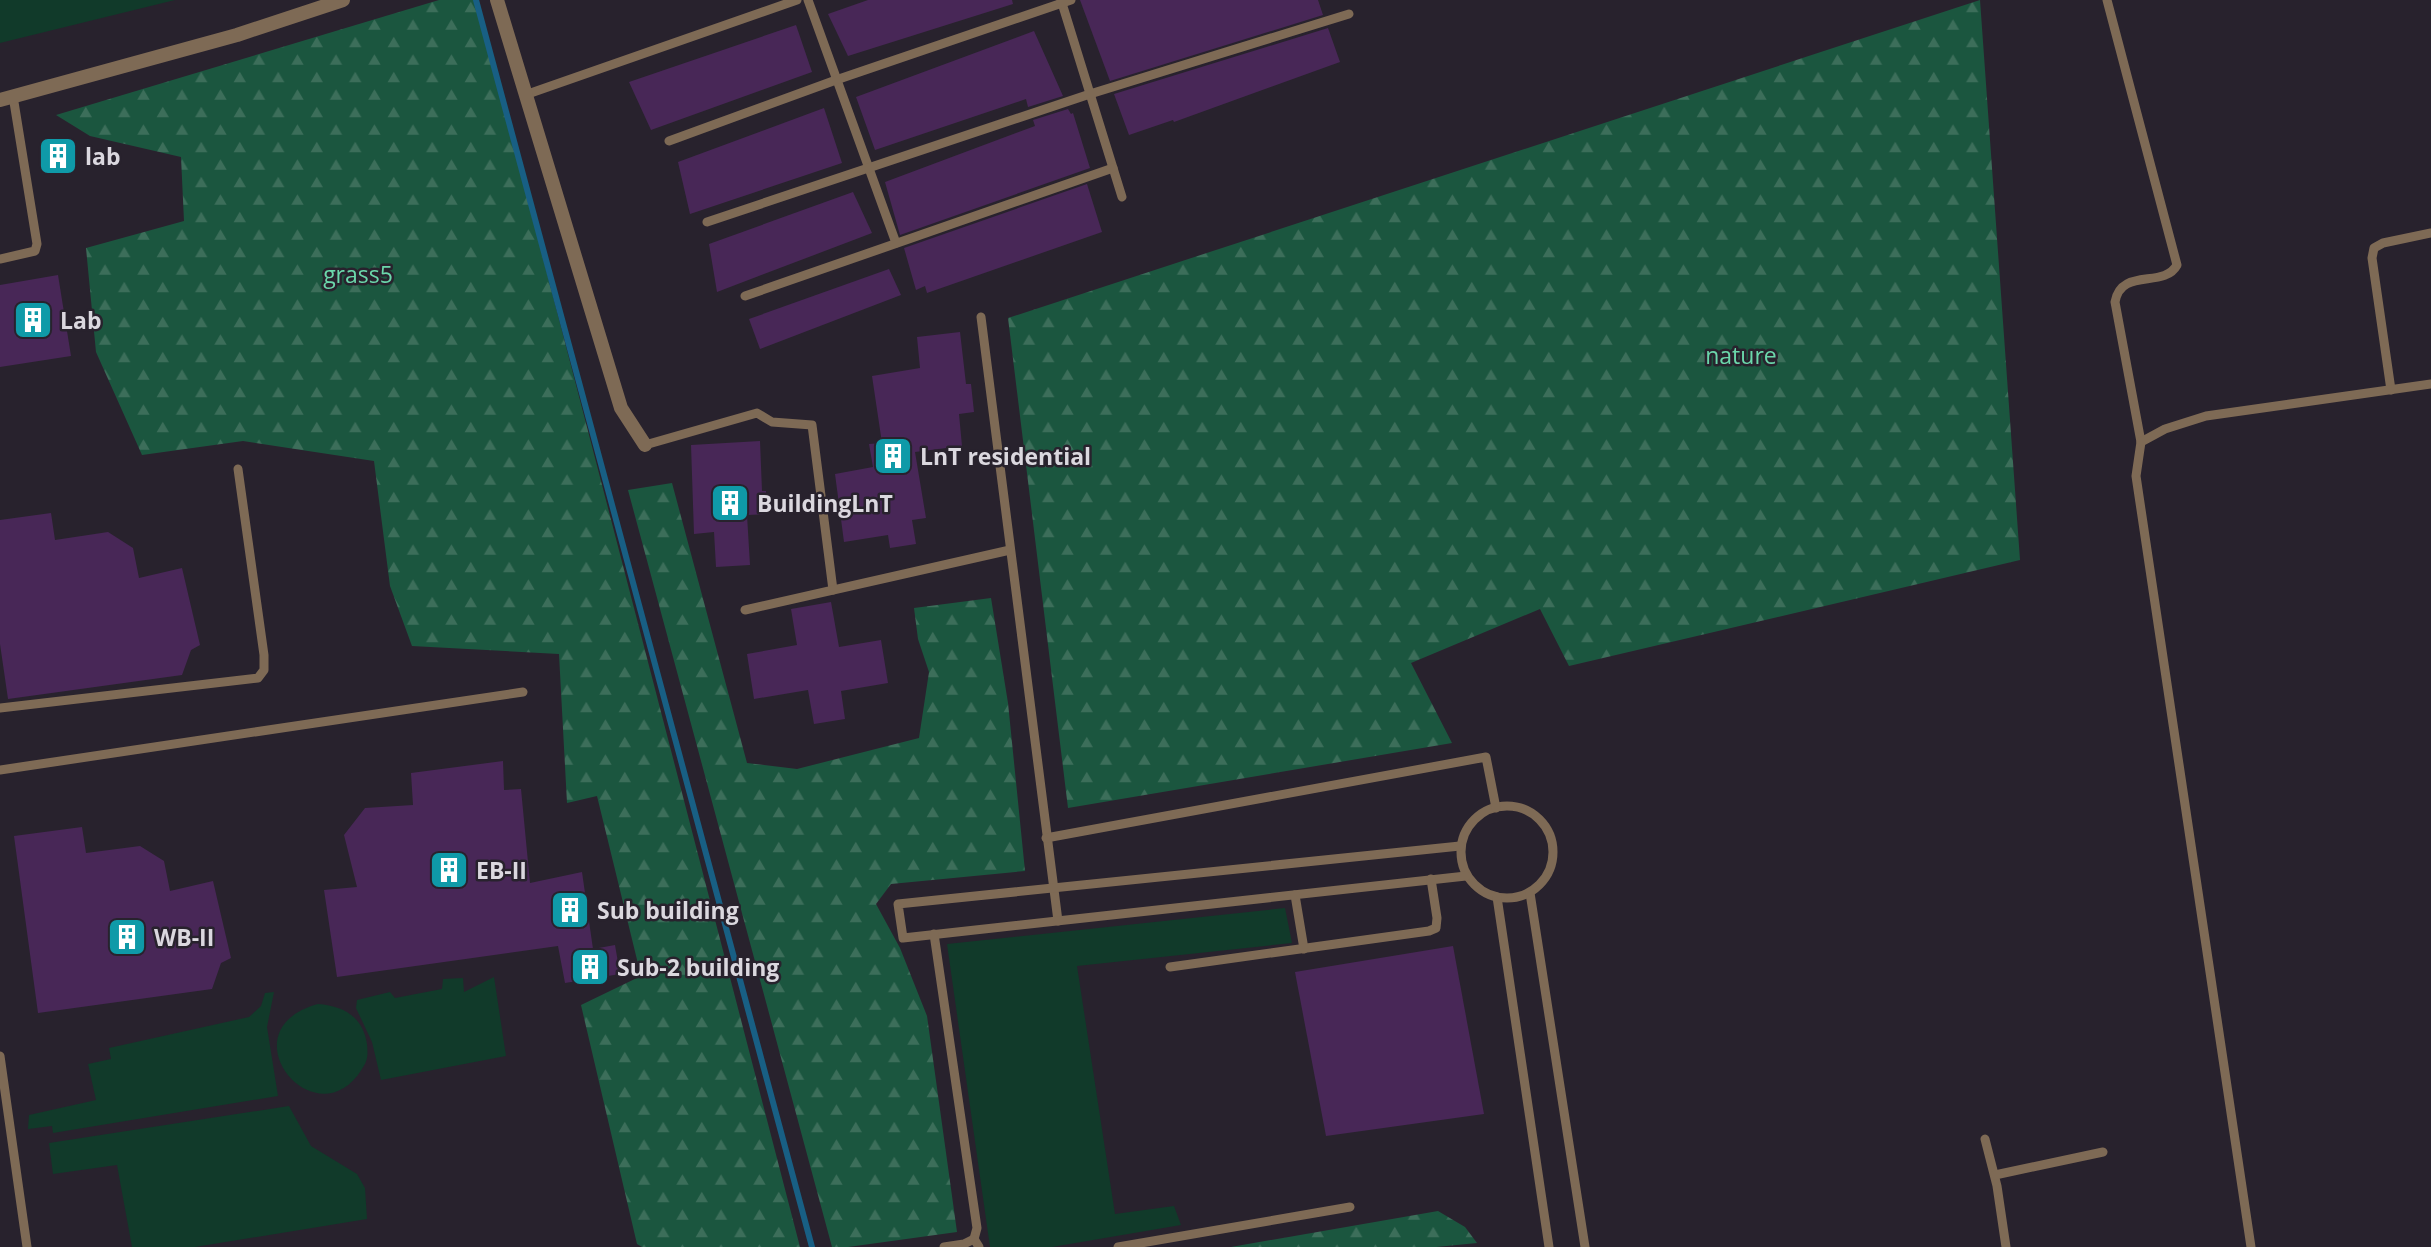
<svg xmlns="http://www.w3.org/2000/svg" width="2431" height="1247" font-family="'Open Sans',sans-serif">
  <defs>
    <pattern id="forest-firs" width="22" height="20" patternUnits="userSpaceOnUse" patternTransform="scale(1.75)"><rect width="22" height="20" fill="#1b563f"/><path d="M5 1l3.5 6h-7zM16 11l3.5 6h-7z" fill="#3c6e5a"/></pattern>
  </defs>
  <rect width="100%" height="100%" fill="#28222d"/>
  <g fill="#113a2a">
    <path d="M0,0H175L0,43Z"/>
    <path d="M1285,908L1292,943L1077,966L1115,1214L1174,1206L1181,1225L1052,1247H990L947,944Z"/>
    <path d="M494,977L506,1056L381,1080L372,1042L356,1008L357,1000L390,992L395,998L442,989L443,979L463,978L464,992Z"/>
    <path d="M274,992L267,1027L278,1096L53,1133L52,1126L28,1129L29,1115L96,1100L88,1064L111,1059L109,1048L249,1017L261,1006L265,993Z"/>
    <path d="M318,1004C344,1006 363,1017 367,1044C368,1055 368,1060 362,1069C316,1143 223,1030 318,1004Z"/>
    <path d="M289,1106L311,1146L357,1174L365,1188L367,1219L195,1247H132L117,1165L53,1174L49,1143Z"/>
  </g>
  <g fill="url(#forest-firs)">
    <path d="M439,0H476L800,1247H642L637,1244L581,1005L641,976L597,796L567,803L559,654L412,646L390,586L374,461L243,441L142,455L96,352L86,248L184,221L181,157L90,136L56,115Z"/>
    <path d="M1980,0L2020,560L1569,666L1540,609L1411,663L1452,743L1068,808L1008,318Z"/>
    <path d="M672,483L747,763L797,769L919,738L929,672L918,639L914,608L991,598L1008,703L1025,871L891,884L876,904L900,948L927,1016L957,1232L848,1247H832L628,490Z"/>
    <path d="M1438,1211L1465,1227L1477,1243L1436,1247H1231Z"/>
  </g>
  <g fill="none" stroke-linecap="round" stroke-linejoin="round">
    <path stroke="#185f84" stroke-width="6" d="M476,0L812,1247"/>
  </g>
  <g fill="#482757">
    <path d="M868,0H1012L1013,4L848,56L828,14Z"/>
    <path d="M1080,0H1318L1323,15L1110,81Z"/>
    <path d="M796,25L812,72L651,130L629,82Z"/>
    <path d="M1328,28L1340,62L1174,122L1173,120L1129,135L1114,94Z"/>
    <path d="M1034,31L1063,96L1028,107L1026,99L875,150L856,97Z"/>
    <path d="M824,108L842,163L690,214L678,162Z"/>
    <path d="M1068,109L1071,114L1073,113L1090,168L900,235L885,182L1035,126L1033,120Z"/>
    <path d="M63,141L72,165L54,171L45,148Z"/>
    <path d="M1087,184L1102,232L927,293L925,286L916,290L904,248Z"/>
    <path d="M853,192L872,233L717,292L709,244Z"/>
    <path d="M889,269L901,295L760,349L749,319Z"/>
    <path d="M58,275L71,356L0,367V285Z"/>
    <path d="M960,332L966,384H971L974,412L959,414L962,446L915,452L926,518L912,520L916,544L890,548L888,535L844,542L835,474L873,467L869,444L882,443L872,376L920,368L917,337Z"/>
    <path d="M760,441L762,491H766L767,514L747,515L750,565L716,567L714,532L694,534L691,445Z"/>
    <path d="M51,513L55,540L108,532L133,548L139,578L182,568L200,645L191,650L182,675L8,699L0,644V520Z"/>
    <path d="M831,602L839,647L881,640L888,683L841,691L845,719L814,724L808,690L754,699L747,654L797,645L791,609Z"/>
    <path d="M503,761L504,790L521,789L530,883L582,872L593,949L615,945L620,974L565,983L558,946L337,977L324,890L357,887L344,835L365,808L413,805L411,773Z"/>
    <path d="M82,827L86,853L140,846L164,861L170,891L213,881L231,958L221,963L212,989L38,1013L14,836Z"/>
    <path d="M1453,946L1484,1114L1326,1136L1295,972Z"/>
  </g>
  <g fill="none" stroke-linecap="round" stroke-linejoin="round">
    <g stroke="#7e6a55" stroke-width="9">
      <path d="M808,0L896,243"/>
      <path d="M1061,0L1122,197"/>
      <path d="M2107,0L2177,265C2164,289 2121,267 2115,302L2141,442"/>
      <path d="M525,95L797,0"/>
      <path d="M669,141L836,80L1071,0"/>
      <path d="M707,222L1090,94L1349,14"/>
      <path d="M0,259L35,251L37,244L13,96"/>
      <path d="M745,296L1113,168"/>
      <path d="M981,317L1058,921"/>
      <path d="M2391,390L2372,258L2374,248L2383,243L2431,233"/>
      <path d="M645,445L757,413L772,422L812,425L833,590"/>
      <path d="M745,610L1010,550"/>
      <path d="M0,708L258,678L264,670V655L238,469"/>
      <path d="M0,770L523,692"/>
      <circle cx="1507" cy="852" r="46"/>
      <path d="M1046,838L1486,757L1496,808"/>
      <path d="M1460,846L898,904L903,938L1466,876"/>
      <path d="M1530,893L1585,1247"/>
      <path d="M1295,895L1304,949"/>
      <path d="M1497,897L1549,1247"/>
      <path d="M934,934L977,1228L974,1239L979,1247"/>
      <path d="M1170,967L1429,931L1436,928L1437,918L1431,879"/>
      <path d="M0,1056L27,1247"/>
      <path d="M1985,1139L1997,1186L2006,1247"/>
      <path d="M1995,1175L2103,1152"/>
      <path d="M944,1247L964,1244L974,1239"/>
      <path d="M1118,1247L1350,1207"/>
      <path d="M2251,1247L2136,476L2141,442L2165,429L2206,416L2431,384"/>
    </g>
    <g stroke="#7e6a55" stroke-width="14">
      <path d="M497,0L621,408L645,445"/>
      <path d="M0,100L237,35L343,0"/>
    </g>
  </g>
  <defs>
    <g id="building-square" transform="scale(2.0125)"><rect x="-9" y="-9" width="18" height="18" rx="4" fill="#0f9aa8" stroke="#28222d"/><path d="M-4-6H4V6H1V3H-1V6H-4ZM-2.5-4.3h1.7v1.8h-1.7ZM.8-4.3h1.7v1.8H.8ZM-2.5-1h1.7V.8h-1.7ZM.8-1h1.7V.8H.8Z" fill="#fff"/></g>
  </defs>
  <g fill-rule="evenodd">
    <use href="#building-square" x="58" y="156"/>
    <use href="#building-square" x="33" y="320"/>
    <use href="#building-square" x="893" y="456"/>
    <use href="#building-square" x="730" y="503"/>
    <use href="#building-square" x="449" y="870"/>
    <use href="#building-square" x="570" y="910"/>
    <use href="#building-square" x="127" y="937"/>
    <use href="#building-square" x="590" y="967"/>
  </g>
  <g text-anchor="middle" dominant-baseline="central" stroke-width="5" stroke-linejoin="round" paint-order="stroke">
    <g font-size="23" font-weight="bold" fill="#dbd8df" stroke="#28222d" text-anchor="start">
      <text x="85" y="156">lab</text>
      <text x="60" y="320">Lab</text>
      <text x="920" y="456">LnT residential</text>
      <text x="757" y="503">BuildingLnT</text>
      <text x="476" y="870">EB-II</text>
      <text x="597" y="910">Sub building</text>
      <text x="154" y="937">WB-II</text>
      <text x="617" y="967">Sub-2 building</text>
    </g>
    <g font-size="23" fill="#6bd7ab" stroke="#28222d">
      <text x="358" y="274">grass5</text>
      <text x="1741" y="355">nature</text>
    </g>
  </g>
</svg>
